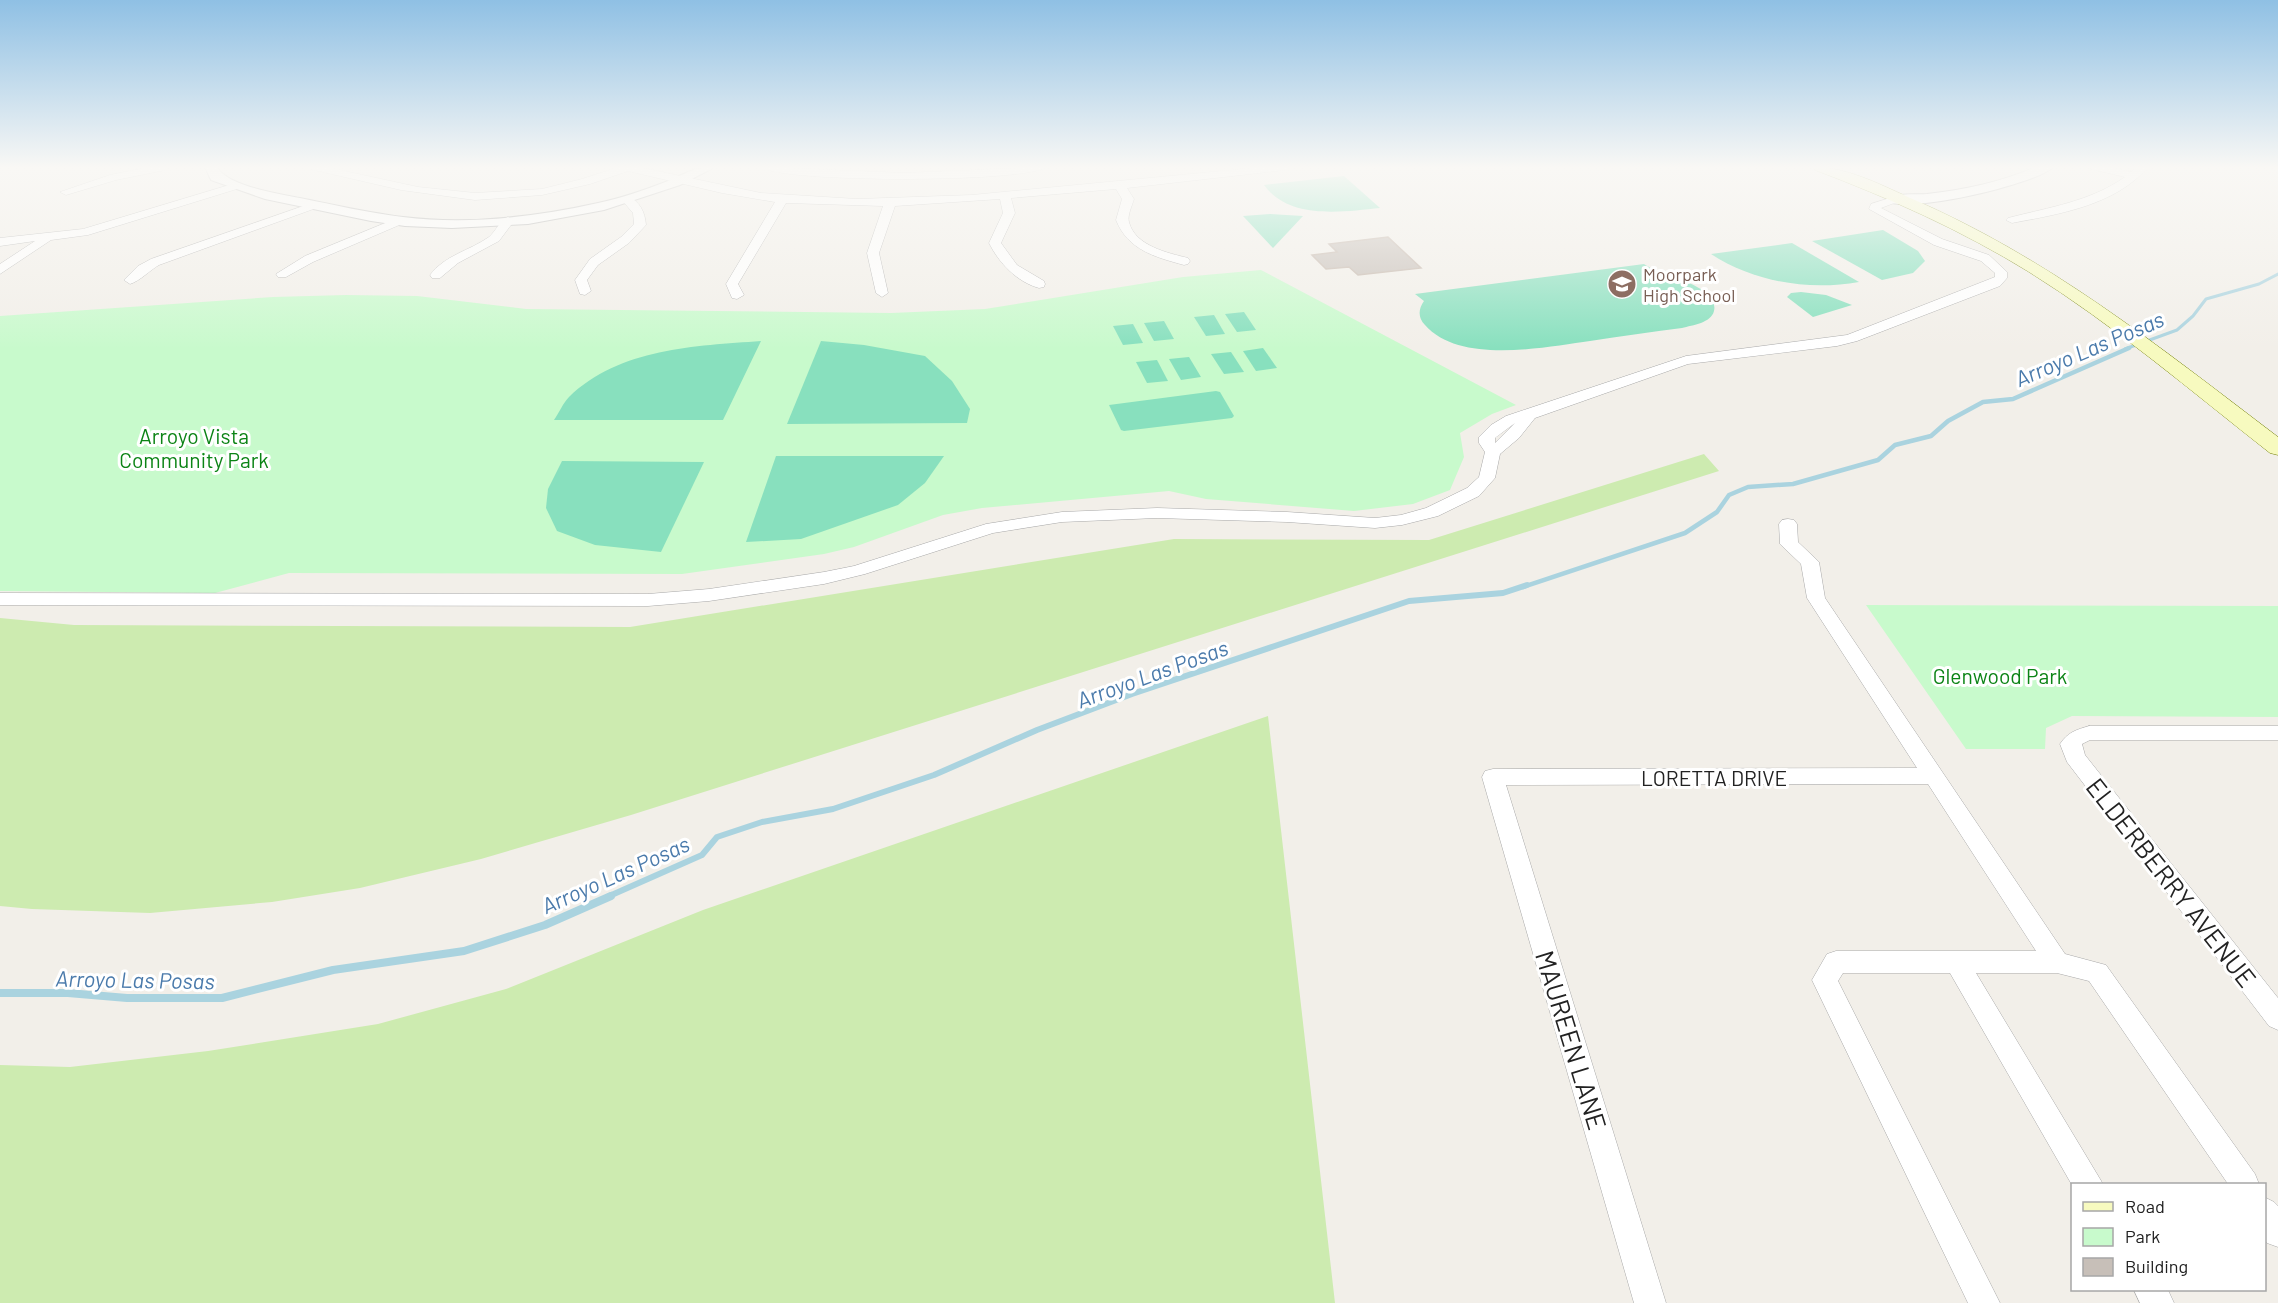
<svg xmlns="http://www.w3.org/2000/svg" width="2278" height="1303" font-family="Barlow,sans-serif">
  <rect width="100%" height="100%" fill="#f2efe9"/>
  <g fill="#cdebb0">
    <path d="M1704,454L1719,471L631,815L481,859L360,888L272,902L150,913L32,909L0,906V618L74,625L630,627L1174,539L1429,540Z"/>
    <path d="M1268,716L1335,1303H0V1065L70,1067L208,1051L378,1024L506,989L703,910Z"/>
  </g>
  <g fill="#c8facc">
    <path d="M1261,270L1516,405L1492,414L1460,433L1464,457L1450,490L1413,504L1354,511L1206,499L1169,491L982,508L943,515L854,547L824,554L682,574L289,573L215,593L0,591V316L273,297L346,295L417,296L526,309L891,313L985,309L1183,277Z"/>
    <path d="M1866,605L2278,606V717L2072,716L2046,728L2045,749H1966Z"/>
  </g>
  <g fill="#88e0be">
    <path d="M1344,176L1380,208C1342,212 1289,220 1264,185Z"/>
    <path d="M1270,214L1303,216L1273,248L1243,216Z"/>
    <path d="M1883,230L1918,251L1925,261L1913,273L1882,280L1812,241Z"/>
    <path d="M1792,243L1859,282C1808,291 1754,282 1711,254Z"/>
    <path d="M1644,264C1659,275 1720,285 1714,311C1711,323 1693,325 1682,328C1651,332 1621,336 1590,341C1545,347 1460,365 1425,325C1418,318 1418,309 1424,301L1415,294Z"/>
    <path d="M1801,292L1826,295L1852,305L1813,317L1787,297L1791,293Z"/>
    <path d="M1244,312L1256,330L1237,332L1225,314Z"/>
    <path d="M1214,315L1225,334L1206,336L1194,317Z"/>
    <path d="M1164,321L1174,339L1154,341L1144,323Z"/>
    <path d="M1133,324L1143,343L1123,345L1113,326Z"/>
    <path d="M761,341L723,420H554C559,413 563,403 569,397C620,348 695,346 761,341Z"/>
    <path d="M821,341L864,345L925,356L952,381L970,409L967,423L787,424Z"/>
    <path d="M1263,348L1277,368L1256,371L1243,351Z"/>
    <path d="M1231,352L1244,372L1224,374L1211,354Z"/>
    <path d="M1189,357L1201,377L1181,380L1169,359Z"/>
    <path d="M1157,360L1168,381L1147,383L1136,362Z"/>
    <path d="M1216,391L1220,392L1234,416L1232,418L1124,431L1121,430L1109,405Z"/>
    <path d="M776,456H944L925,483L898,505L801,539L746,542Z"/>
    <path d="M562,461L704,462L661,552L595,545L557,531L546,508L548,489Z"/>
  </g>
  <g fill="none" stroke-linecap="round" stroke-linejoin="round">
    <path stroke="#aad3df" stroke-width="3" d="M2125,349L2177,330L2193,316L2206,299L2259,284L2278,274"/>
    <path stroke="#aad3df" stroke-width="4.5" d="M1523,587L1685,533L1717,512L1729,495L1748,487L1793,484L1878,460L1895,445L1931,436L1948,421L1983,402L2013,399L2129,348"/>
    <path stroke="#aad3df" stroke-width="6" d="M607,897L702,855L717,837L762,822L833,809L934,775L1037,730L1132,694L1409,601L1503,593L1527,585"/>
    <path stroke="#aad3df" stroke-width="8" d="M0,993H68L127,998H222L333,970L464,951L545,925L611,896"/>
  </g>
  <path fill="#c7bfb8" stroke="#c4b6ab" stroke-width="1.5" d="M1388,237L1421,268L1358,275L1349,267L1326,269L1312,255L1337,252L1329,244Z"/>
  <g fill="none" stroke-linecap="round" stroke-linejoin="round">
    <g stroke="#a9a9a9" stroke-width="1">
      <g id="minor">
        <path d="M150,167H170L165,170L116,180L66,195L60,192L110,175Z"/>
        <path d="M309,167H326L418,187L475,193L542,189L582,179L619,167H638L761,193L857,199L972,195L1264,167H1290L1285,170L1127,188L1134,199C1132,206 1127,216 1129,222C1135,246 1168,253 1188,258L1190,261L1188,264L1184,265C1155,257 1128,250 1116,220L1122,199L1116,189L1011,198L1015,213L1001,243L1017,265L1044,281L1045,284L1044,287L1039,288C1017,282 999,263 989,243L1003,213L1000,199L895,206L879,253L888,293L882,297L876,293L867,253L883,206L786,203L738,284L744,295L737,299L732,298L726,284L775,202L722,193L628,171L590,184L542,195L475,200L401,190L310,169Z"/>
        <path d="M762,167L904,173L1046,167C1027,183 778,183 762,167Z"/>
        <path d="M2090,167H2108L2131,172L2137,167H2148C2116,205 2060,214 2012,223L2006,220L2008,218C2050,207 2089,202 2125,177L2091,169Z"/>
        <path d="M236,183L240,184V188L88,235L51,240L0,274V264L35,241L0,246V238L83,229Z"/>
        <path d="M627,196C640,201 645,212 646,225L629,243L598,265L587,280L591,291L585,295L580,294L575,280L590,259L621,237L634,224L633,213L621,199Z"/>
        <path d="M1893,197L1897,198V202L1881,208L1942,239L1989,255L2007,272V278L2000,286L1857,341L1837,346L1688,364L1535,418L1519,438L1500,454L1495,478L1479,496L1438,516L1402,525L1375,528L1287,522L1157,518L1062,522L993,533L865,574L824,584L709,601L648,606L0,605V593L648,594L709,589L824,572L854,566L986,524L1062,512L1157,508L1287,512L1375,518L1401,515L1426,508L1467,488L1479,477L1485,452L1479,443V437L1491,425L1506,416L1686,356L1847,335L1995,277V273L1981,261L1934,245L1869,209L1871,204ZM1515,423L1495,443V438Z"/>
        <path d="M315,202L321,205L319,207L159,265C150,270 140,281 130,284L124,280L138,266L151,259Z"/>
        <path d="M400,217L404,219V223L313,262L286,277H278L276,274L305,256Z"/>
        <path d="M508,217L514,221L499,241L458,263L440,278H432L430,275C445,255 469,251 489,237C496,231 500,220 508,217Z"/>
        <path d="M1788,519L1794,520L1797,524L1798,542L1819,562L1825,598L2065,954L2106,965L2255,1174L2259,1184H2228L2089,981L2057,973H1976L2103,1184L2072,1185L1950,973H1843L1838,981L2000,1303H1968L1812,980L1827,954L1836,951H2036L1928,784L1506,785L1666,1303H1634L1482,777L1485,771L1493,769L1917,768L1807,598L1801,564L1780,544L1779,524L1782,520Z"/>
        <path d="M2089,726H2278V740H2090L2082,744L2085,755L2278,998V1030L2269,1026L2067,762L2060,744C2068,732 2076,730 2089,726Z"/>
        <path d="M2264,1197L2274,1202L2278,1206V1247L2267,1243L2264,1238Z"/>
        <path d="M2134,1290H2168L2174,1303H2140Z"/>
      </g>
    </g>
    <g stroke="#a9a9a9" stroke-width="2">
      <g id="tertiary">
        <path d="M205,167H217C227,186 279,194 300,198C335,205 369,213 403,217C468,225 535,217 598,203C622,198 645,190 668,181C685,174 696,166 715,167L680,185L604,210L528,224L452,228L405,226L371,221L265,199L211,180Z"/>
        <path d="M2036,167H2053C2037,184 1902,216 1886,200C1894,192 1915,195 1927,194C1964,190 2002,182 2036,167Z"/>
      </g>
    </g>
    <g stroke="#707d05" stroke-width="1">
      <path id="secondary" d="M1813,167C1846,167 1877,183 1908,197C2048,257 2158,346 2278,437V455L2270,453C2191,391 2114,325 2029,272C1961,230 1889,198 1815,170Z"/>
    </g>
    <use href="#minor" fill="#fff" fill-rule="evenodd"/>
    <use href="#tertiary" fill="#fff" fill-rule="evenodd"/>
    <use href="#secondary" fill="#f7fabf" fill-rule="evenodd"/>
  </g>
  <linearGradient id="sky" x2="0" y2="1"><stop stop-color="#8fc0e4"/><stop offset="0.48" stop-color="#f9f8f5"/><stop offset="1" stop-color="#f9f8f5" stop-opacity="0"/></linearGradient>
  <rect width="2278" height="349" fill="url(#sky)"/>
  <defs>
    <g id="school-disc" transform="scale(1.5)"><circle r="9.5" fill="#8d6e63" stroke="#fff"/><path d="M0-5L7-2L0 1L-7-2ZM-4 1L0 2.5L4 1V4Q0 6-4 4Z" fill="#fff"/></g>
  </defs>
  <g fill-rule="evenodd">
    <use href="#school-disc" x="1622" y="284"/>
  </g>
  <g text-anchor="middle" dominant-baseline="central" stroke-width="6" stroke-linejoin="round" paint-order="stroke">
    <g font-size="18" fill="#785e54" stroke="#fff" text-anchor="start">
      <text x="1643" y="274">Moorpark<tspan x="1643" dy="21">High School</tspan></text>
    </g>
    <g font-size="21" fill="#0c8416" stroke="#fff">
      <text x="194" y="435">Arroyo Vista<tspan x="194" dy="24">Community Park</tspan></text>
      <text x="2000" y="675">Glenwood Park</text>
    </g>
    <g font-size="21" fill="#222" stroke="#fff">
      <text x="1714" y="777">LORETTA DRIVE</text>
    </g>
    <g font-size="22" font-style="italic" fill="#4a7aab" stroke="#fff">
      <text transform="translate(2089 348) rotate(-23)">Arroyo Las Posas</text>
      <text transform="translate(1152 673) rotate(-20)">Arroyo Las Posas</text>
      <text transform="translate(615 874) rotate(-24)">Arroyo Las Posas</text>
      <text transform="translate(135 979) rotate(1)">Arroyo Las Posas</text>
    </g>
    <g font-size="26" fill="#222" stroke="#fff">
      <text transform="translate(2172 882) rotate(52)">ELDERBERRY AVENUE</text>
      <text transform="translate(1572 1040) rotate(73)">MAUREEN LANE</text>
    </g>
  </g>
  <rect x="2071" y="1183" width="195" height="108" fill="#ffffff" stroke="#a7a7a7" stroke-width="1.5"/>
  <rect x="2083" y="1202" width="30" height="9" fill="#f7fabf" stroke="#a7a7a7" stroke-width="1.5"/>
  <text x="2125" y="1213" font-size="18" fill="#222222">Road</text>
  <rect x="2083" y="1228" width="30" height="18" fill="#c8facc" stroke="#a7a7a7" stroke-width="1.5"/>
  <text x="2125" y="1243" font-size="18" fill="#222222">Park</text>
  <rect x="2083" y="1258" width="30" height="18" fill="#c7bfb8" stroke="#a7a7a7" stroke-width="1.5"/>
  <text x="2125" y="1273" font-size="18" fill="#222222">Building</text>
</svg>
